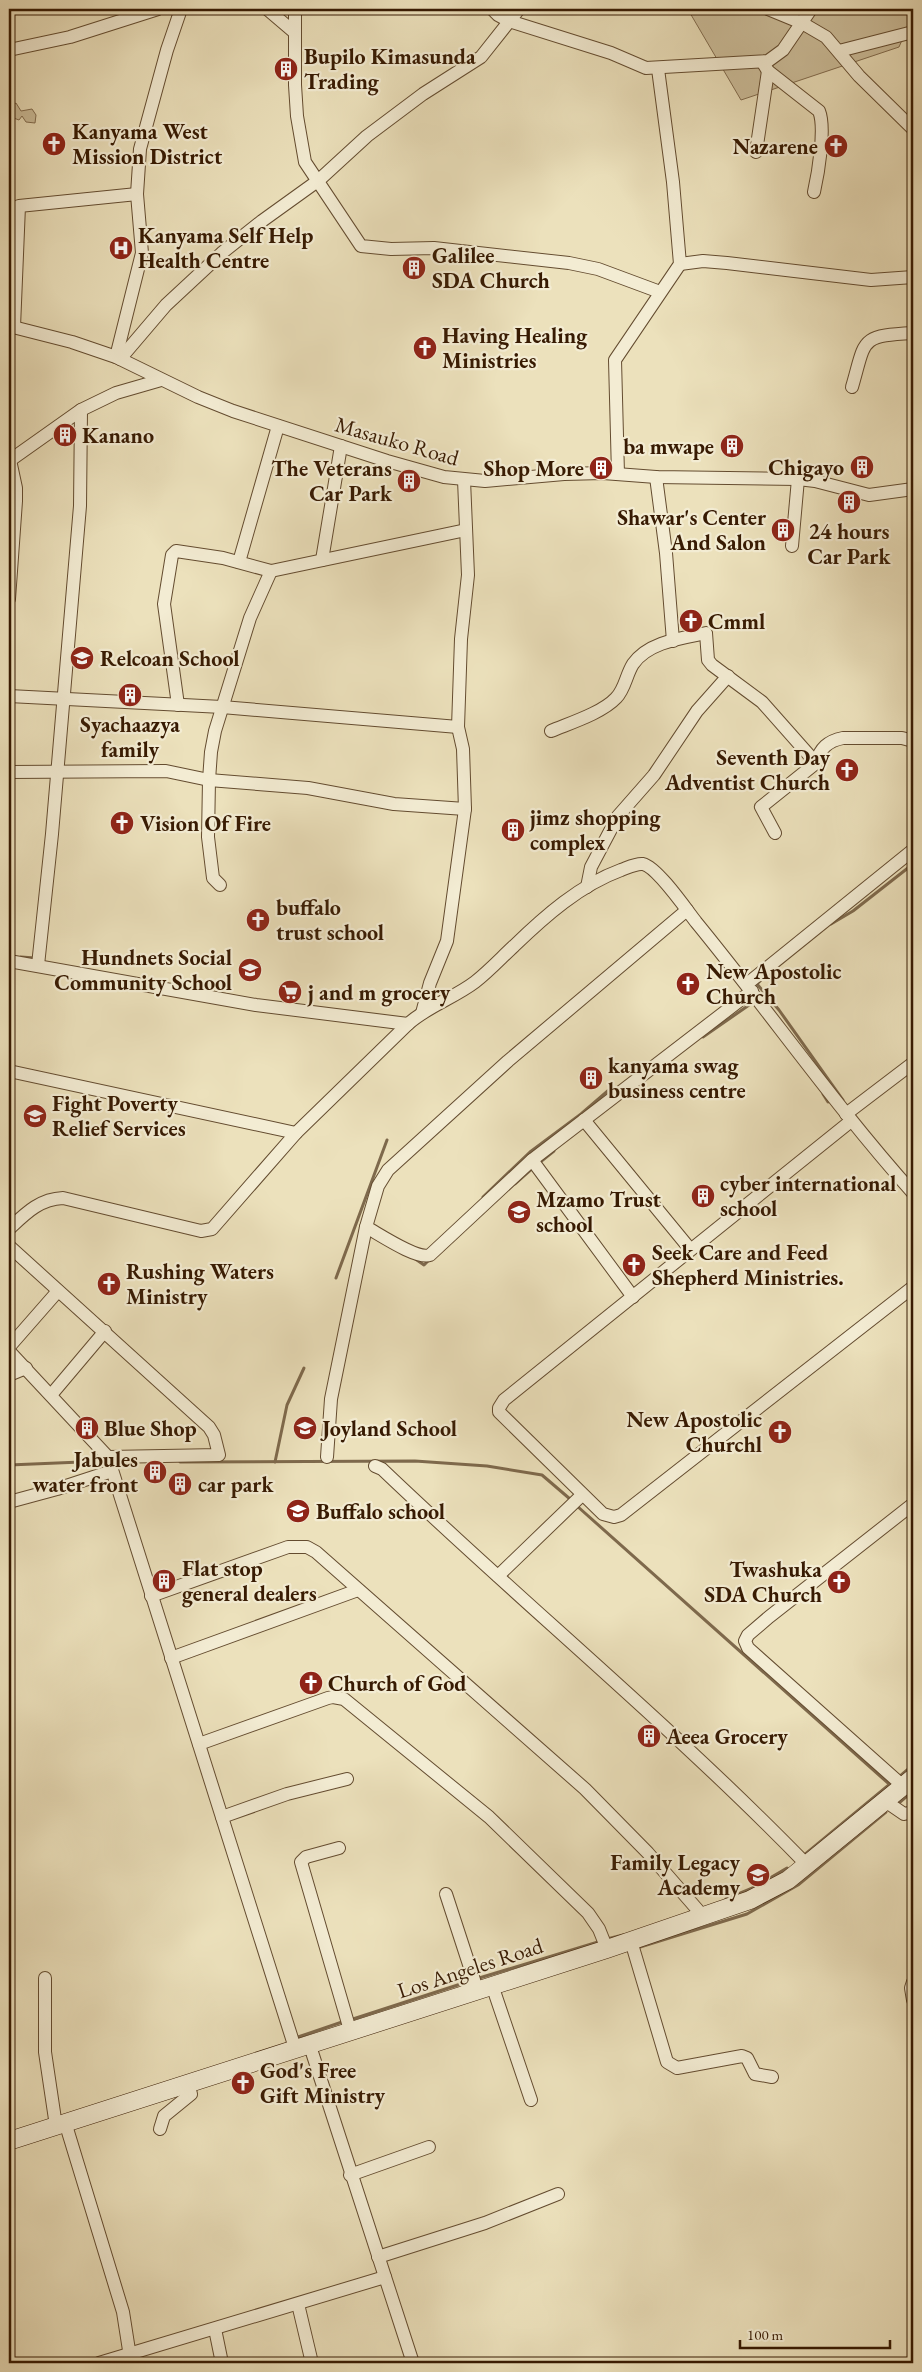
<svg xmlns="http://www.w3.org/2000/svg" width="922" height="2372" font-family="'EB Garamond',serif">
  <rect width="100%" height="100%" fill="#ece1bc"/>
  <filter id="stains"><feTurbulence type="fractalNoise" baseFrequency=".004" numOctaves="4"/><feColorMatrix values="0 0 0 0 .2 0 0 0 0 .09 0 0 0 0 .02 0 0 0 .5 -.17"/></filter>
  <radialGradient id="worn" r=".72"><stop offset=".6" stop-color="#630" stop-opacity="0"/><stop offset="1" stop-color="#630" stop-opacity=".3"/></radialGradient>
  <g fill="#cdbf9c" stroke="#826c4f">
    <path d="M691,9H913V15L899,47L741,100L690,13Z"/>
    <path d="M16,103L21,111L32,109L36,115L35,123L26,122L22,116L19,120L11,117L9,107Z"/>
  </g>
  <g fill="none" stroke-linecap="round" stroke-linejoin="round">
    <g stroke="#7e694c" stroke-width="3">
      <path d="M831,924L853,911L913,864"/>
      <path d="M21,957L35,958"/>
      <path d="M762,979L757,984L779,1010L843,1100"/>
      <path d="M703,1037L752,1003H756"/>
      <path d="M823,1094L828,1102"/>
      <path d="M539,1163L554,1151"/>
      <path d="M515,1184L533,1168"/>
      <path d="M483,1197L530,1152L581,1114L610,1089"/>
      <path d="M414,1258L424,1265L430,1259"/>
      <path d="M336,1278L387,1140"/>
      <path d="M180,1462L415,1461L487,1466L542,1475L570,1499"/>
      <path d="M275,1462L287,1405L304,1368"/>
      <path d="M9,1465L105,1461"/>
      <path d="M577,1506L889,1784"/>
      <path d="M899,1777L913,1765"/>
      <path d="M900,1802L913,1791"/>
      <path d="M803,1856L890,1784"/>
      <path d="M726,1899L755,1887L787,1868"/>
      <path d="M607,1939L623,1935"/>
      <path d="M640,1947L747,1914L798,1885L886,1812"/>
      <path d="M476,1979L598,1942"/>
      <path d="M353,2019L467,1982"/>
      <path d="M298,2037L345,2021"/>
    </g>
    <g stroke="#644c30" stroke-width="14">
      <g id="minor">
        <path d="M267,9L294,32"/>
        <path d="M295,9V85L297,116L305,162L361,246L391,249L434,248L569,263L598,269L660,292"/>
        <path d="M492,9L498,15L509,21L611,53L646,68L768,61L783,50L811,9"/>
        <path d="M768,9L802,23L826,37L859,76L913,129"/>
        <path d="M9,50L70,37L158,9"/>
        <path d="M839,51L913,32"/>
        <path d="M763,63L768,71L819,111C826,128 818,174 814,192"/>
        <path d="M756,152L768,71"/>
        <path d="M680,264L703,261L727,263L871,280L913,277"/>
        <path d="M9,326L72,342L116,357L198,397L233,411L387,461L444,477L485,481L564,474L603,473L656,477L798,479L815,481L869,495L913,489"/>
        <path d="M14,327L19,206L137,194"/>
        <path d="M116,357L142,253L137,194L140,149L167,50L181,9"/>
        <path d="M120,359L166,305L223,252L262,221L319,180L367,136L423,94L481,57L519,9"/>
        <path d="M852,387C866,339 859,336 913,333"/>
        <path d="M9,461L81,410L116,393L161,380"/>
        <path d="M618,474L615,360L680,264L673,182L658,69"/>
        <path d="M656,477L666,553L673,641"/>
        <path d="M792,546L798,479"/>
        <path d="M322,560L341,446"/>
        <path d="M239,562L278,426"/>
        <path d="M9,599L16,501V488L10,460"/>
        <path d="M9,696L222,707L458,727"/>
        <path d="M178,705L164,604L172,555L176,551L223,558L271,571L466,530"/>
        <path d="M551,731C570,723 602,713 616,698C625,689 626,675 633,664C648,642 682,638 706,633L708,660L712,665L762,702L816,763"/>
        <path d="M9,772L166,771L209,780L308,788L394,804L465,809"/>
        <path d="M775,833L761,807L816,763C820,748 828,741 843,738H902L913,741"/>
        <path d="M220,885L213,878L208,837L209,780L211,752L215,731L250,618L271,571"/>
        <path d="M587,887L591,867L618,816L654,775L697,711L728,676"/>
        <path d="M687,910L508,1061L388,1170L378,1186L366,1227C379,1234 417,1260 430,1255L532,1160L752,991"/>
        <path d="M9,961L256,1005L408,1024C428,1006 454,998 475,982C489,971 501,958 514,946C545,916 580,885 621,870C627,868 636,863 643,864C657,867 686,909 696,922C769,1011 836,1107 913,1193"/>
        <path d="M38,965L52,834L80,506L81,410"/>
        <path d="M747,984L913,850"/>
        <path d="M422,1013L430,983L447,941L465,809L463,749L458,727L461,639L468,575L464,480"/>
        <path d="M9,1071L296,1133"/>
        <path d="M846,1114L913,1063"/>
        <path d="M584,1120L690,1249"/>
        <path d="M851,1121L504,1400L499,1408V1412L603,1514L614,1517L621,1515L913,1287"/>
        <path d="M532,1160L633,1297"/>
        <path d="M9,1229C25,1214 39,1199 63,1198L201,1231L212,1229L296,1133L408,1024"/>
        <path d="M9,1246L209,1427L214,1435L219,1455L108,1457"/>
        <path d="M9,1347L58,1291"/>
        <path d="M9,1351L108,1457L295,2048"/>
        <path d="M9,1375L26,1368"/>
        <path d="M51,1395L105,1331"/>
        <path d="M327,1457L331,1399L366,1227"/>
        <path d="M375,1466L382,1469C522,1603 672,1726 807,1865"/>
        <path d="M9,1502L57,1489L112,1471"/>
        <path d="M498,1576L582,1495"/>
        <path d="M151,1596L288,1547H307L316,1552L585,1789L648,1853L703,1916"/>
        <path d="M171,1658L358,1590"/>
        <path d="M199,1744L328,1698L333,1697L344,1699L489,1817L588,1913L599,1929L607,1949"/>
        <path d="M903,1786L748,1648L745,1641L748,1635L769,1617L913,1504"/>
        <path d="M885,1801L904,1814L913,1812"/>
        <path d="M222,1817L287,1794L347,1779"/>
        <path d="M339,1848L306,1857L301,1862L350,2030"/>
        <path d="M446,1894L477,1989"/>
        <path d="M631,1941L667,2062L677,2068L742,2056L747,2058L755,2074L772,2077"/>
        <path d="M45,1978V2052L56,2126"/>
        <path d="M913,1982L911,1988L913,2000"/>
        <path d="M492,1985L531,2100"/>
        <path d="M309,2043L413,2363"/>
        <path d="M65,2122L123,2312L131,2363"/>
        <path d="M160,2129L164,2116L191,2094L188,2083"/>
        <path d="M350,2175L429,2147"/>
        <path d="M378,2257L485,2223L558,2194"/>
        <path d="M298,2304L312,2363"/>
        <path d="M215,2329L222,2363"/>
        <path d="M99,2363L385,2277"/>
      </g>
    </g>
    <g stroke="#371a02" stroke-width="19">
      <path id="secondary" d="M9,2141L607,1949L750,1900L788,1880L913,1778"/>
    </g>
    <use href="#minor" stroke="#f3ecd3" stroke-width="12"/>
    <use href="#secondary" stroke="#f3ecd3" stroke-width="18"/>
  </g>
  <defs>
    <g id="building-disc" transform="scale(1.25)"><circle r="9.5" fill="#8f2418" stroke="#f3ecd3"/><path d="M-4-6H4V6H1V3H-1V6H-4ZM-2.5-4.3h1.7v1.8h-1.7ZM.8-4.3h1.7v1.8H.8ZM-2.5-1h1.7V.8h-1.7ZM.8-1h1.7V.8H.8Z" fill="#fff"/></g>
    <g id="church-disc" transform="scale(1.25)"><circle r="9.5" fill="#8f2418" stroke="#f3ecd3"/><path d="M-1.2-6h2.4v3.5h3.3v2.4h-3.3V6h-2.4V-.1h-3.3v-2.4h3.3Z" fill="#fff"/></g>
    <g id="hospital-disc" transform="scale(1.25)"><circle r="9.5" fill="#8f2418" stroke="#f3ecd3"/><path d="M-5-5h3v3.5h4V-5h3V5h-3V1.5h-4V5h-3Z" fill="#fff"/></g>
    <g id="school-disc" transform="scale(1.25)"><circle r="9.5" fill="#8f2418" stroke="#f3ecd3"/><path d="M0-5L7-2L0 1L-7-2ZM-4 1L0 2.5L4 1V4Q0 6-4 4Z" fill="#fff"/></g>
    <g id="supermarket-disc" transform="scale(1.25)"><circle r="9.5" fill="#8f2418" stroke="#f3ecd3"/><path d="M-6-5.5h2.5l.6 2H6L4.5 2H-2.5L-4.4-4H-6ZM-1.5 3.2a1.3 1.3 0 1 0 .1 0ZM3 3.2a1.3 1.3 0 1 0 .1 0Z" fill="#fff"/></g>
  </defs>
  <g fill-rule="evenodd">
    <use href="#building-disc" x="286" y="69"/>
    <use href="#church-disc" x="54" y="144"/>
    <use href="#church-disc" x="836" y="146"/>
    <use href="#hospital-disc" x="121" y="248"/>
    <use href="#building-disc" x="414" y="268"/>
    <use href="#church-disc" x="425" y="348"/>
    <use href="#building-disc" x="65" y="435"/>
    <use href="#building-disc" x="732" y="446"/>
    <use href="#building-disc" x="862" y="467"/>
    <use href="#building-disc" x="601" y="468"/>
    <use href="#building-disc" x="409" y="481"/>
    <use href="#building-disc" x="849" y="502"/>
    <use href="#building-disc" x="783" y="530"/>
    <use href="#church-disc" x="691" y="621"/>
    <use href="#school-disc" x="82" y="658"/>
    <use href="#building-disc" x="130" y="695"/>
    <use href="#church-disc" x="847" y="770"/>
    <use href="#church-disc" x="122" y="823"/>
    <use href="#building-disc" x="513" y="830"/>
    <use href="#church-disc" x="258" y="920"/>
    <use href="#school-disc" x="250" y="970"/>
    <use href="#church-disc" x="688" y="984"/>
    <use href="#supermarket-disc" x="290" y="992"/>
    <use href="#building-disc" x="591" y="1078"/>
    <use href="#school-disc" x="35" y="1116"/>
    <use href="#building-disc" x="703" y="1196"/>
    <use href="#school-disc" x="519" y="1212"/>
    <use href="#church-disc" x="634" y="1265"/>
    <use href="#church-disc" x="109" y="1284"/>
    <use href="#building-disc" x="87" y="1428"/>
    <use href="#school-disc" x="305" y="1428"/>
    <use href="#church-disc" x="780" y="1432"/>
    <use href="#building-disc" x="155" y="1472"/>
    <use href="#building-disc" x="180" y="1484"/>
    <use href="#school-disc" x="298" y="1511"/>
    <use href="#building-disc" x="164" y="1581"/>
    <use href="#church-disc" x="839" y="1582"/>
    <use href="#church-disc" x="311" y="1683"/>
    <use href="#building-disc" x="649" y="1736"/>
    <use href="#school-disc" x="758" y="1875"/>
    <use href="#church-disc" x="243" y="2083"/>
  </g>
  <g text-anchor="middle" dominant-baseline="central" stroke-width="4.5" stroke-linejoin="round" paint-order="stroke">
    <g font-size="22" font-weight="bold" fill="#371a02" stroke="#f3ecd3" text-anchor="start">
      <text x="304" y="56">Bupilo Kimasunda<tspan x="304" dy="25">Trading</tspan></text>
      <text x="72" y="131">Kanyama West<tspan x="72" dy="25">Mission District</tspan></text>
      <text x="818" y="146" text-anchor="end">Nazarene</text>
      <text x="138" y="235">Kanyama Self Help<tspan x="138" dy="25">Health Centre</tspan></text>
      <text x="432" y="255">Galilee<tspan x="432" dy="25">SDA Church</tspan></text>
      <text x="442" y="335">Having Healing<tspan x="442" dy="25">Ministries</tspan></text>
      <text x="82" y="435">Kanano</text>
      <text x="714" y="446" text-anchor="end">ba mwape</text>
      <text x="844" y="467" text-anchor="end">Chigayo</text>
      <text x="392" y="468" text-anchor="end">The Veterans<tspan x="392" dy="25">Car Park</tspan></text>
      <text x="584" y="468" text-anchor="end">Shop More</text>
      <text x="766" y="517" text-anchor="end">Shawar's Center<tspan x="766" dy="25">And Salon</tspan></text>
      <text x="849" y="531" text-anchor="middle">24 hours<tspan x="849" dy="25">Car Park</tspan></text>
      <text x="708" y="621">Cmml</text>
      <text x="100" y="658">Relcoan School</text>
      <text x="130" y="724" text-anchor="middle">Syachaazya<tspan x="130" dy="25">family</tspan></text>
      <text x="830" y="757" text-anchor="end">Seventh Day<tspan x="830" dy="25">Adventist Church</tspan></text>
      <text x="530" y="817">jimz shopping<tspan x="530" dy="25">complex</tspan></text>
      <text x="140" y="823">Vision Of Fire</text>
      <text x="276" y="907">buffalo<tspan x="276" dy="25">trust school</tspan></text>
      <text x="232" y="957" text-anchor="end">Hundnets Social<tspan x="232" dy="25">Community School</tspan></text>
      <text x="706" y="971">New Apostolic<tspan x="706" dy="25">Church</tspan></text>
      <text x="308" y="992">j and m grocery</text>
      <text x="608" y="1065">kanyama swag<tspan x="608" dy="25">business centre</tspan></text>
      <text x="52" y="1103">Fight Poverty<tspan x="52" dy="25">Relief Services</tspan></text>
      <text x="720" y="1183">cyber international<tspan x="720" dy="25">school</tspan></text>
      <text x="536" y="1199">Mzamo Trust<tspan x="536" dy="25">school</tspan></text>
      <text x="652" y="1252">Seek Care and Feed<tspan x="652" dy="25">Shepherd Ministries.</tspan></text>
      <text x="126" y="1271">Rushing Waters<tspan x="126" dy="25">Ministry</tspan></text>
      <text x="762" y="1419" text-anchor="end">New Apostolic<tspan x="762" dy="25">Churchl</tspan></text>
      <text x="104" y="1428">Blue Shop</text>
      <text x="322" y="1428">Joyland School</text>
      <text x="138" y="1459" text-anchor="end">Jabules<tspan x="138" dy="25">water front</tspan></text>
      <text x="198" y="1484">car park</text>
      <text x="316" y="1511">Buffalo school</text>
      <text x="182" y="1568">Flat stop<tspan x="182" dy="25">general dealers</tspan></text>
      <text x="822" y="1569" text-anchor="end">Twashuka<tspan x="822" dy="25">SDA Church</tspan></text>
      <text x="328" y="1683">Church of God</text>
      <text x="666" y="1736">Aeea Grocery</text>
      <text x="740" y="1862" text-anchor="end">Family Legacy<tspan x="740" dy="25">Academy</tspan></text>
      <text x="260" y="2070">God's Free<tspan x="260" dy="25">Gift Ministry</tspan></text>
    </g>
    <g font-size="22" fill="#371a02" stroke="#f3ecd3">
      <text transform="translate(397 441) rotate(16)">Masauko Road</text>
      <text transform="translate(470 1968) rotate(-18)">Los Angeles Road</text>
    </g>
  </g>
  <rect width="922" height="2372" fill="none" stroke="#ece1bc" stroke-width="30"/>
  <rect x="10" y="10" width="902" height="2352" fill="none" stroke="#371a02" stroke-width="2.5"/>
  <rect x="15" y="15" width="892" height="2342" fill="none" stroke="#371a02"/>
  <path d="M740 2340v8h150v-8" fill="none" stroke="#371a02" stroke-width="2.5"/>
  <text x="747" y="2340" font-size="15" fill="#371a02" stroke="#f3ecd3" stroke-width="4" paint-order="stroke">100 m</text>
  <rect width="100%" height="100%" filter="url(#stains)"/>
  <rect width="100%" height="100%" fill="url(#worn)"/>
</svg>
